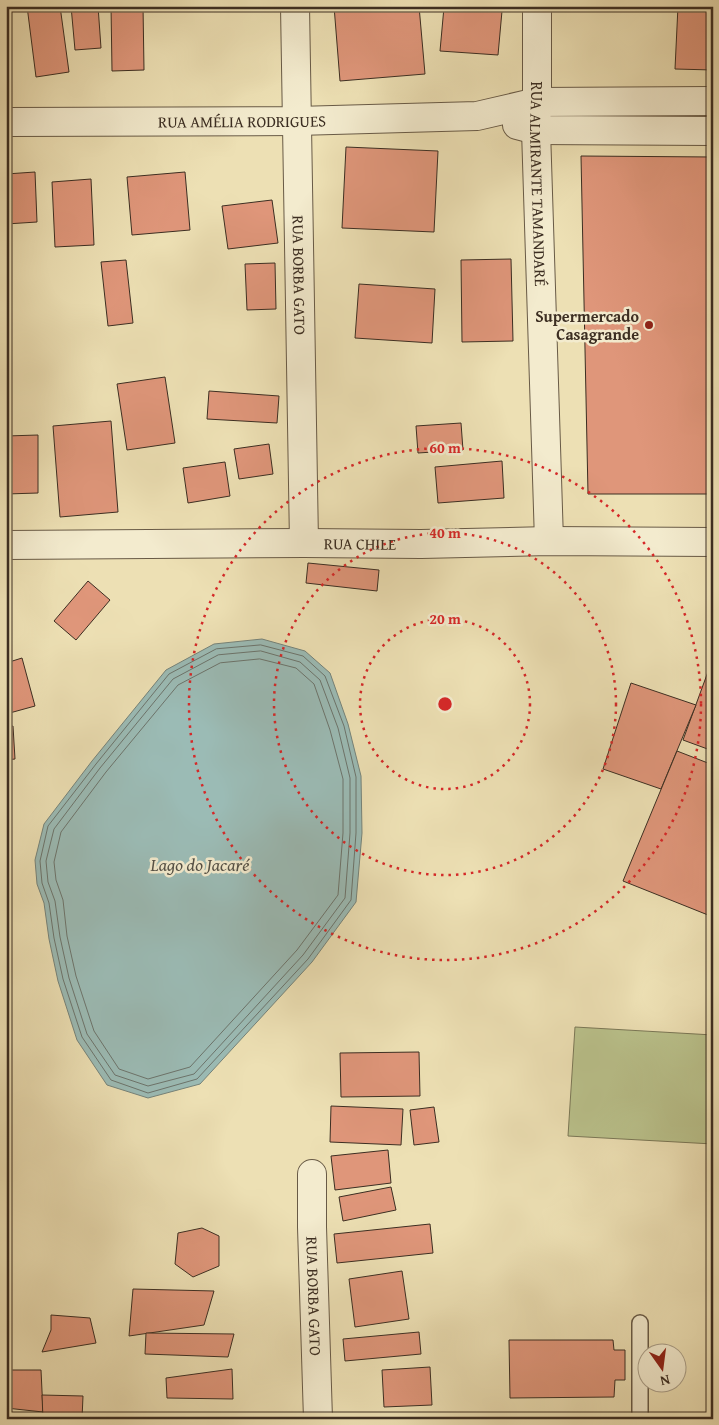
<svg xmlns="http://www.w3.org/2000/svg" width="719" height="1425" font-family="'Gentium Book Plus',serif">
  <rect width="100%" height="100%" fill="#ede0b4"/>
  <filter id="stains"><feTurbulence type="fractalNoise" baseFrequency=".004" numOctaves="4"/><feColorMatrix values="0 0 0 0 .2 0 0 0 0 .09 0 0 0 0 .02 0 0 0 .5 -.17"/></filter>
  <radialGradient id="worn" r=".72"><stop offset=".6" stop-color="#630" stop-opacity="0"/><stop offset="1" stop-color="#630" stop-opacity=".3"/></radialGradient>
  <g fill="#bac28c" stroke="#7b7857">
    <path d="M575,1027L713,1035V1144L568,1136Z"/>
    <path d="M711,1249H713V1366H712Z"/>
  </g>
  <path fill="#9bbbb5" stroke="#75837a" d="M262,639L305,651L330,673L348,724L361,776L362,833L356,902L312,962L200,1084L148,1098L107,1085L77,1040L58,981L49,939L44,903L37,884L35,860L44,824L92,761L166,670L214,644Z"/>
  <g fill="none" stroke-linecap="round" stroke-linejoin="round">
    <g stroke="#6c746c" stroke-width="1">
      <path d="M261,645L303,656L325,676L344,726L356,777V833L351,900L308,959L197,1079L148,1093L111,1080L82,1037L63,979L54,938L49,903L42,883L40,861L48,826L96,764L169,674L216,649Z"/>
      <path d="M261,651L300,662L320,680L338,728L350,778V833L345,898L303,955L194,1074L148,1086L115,1075L87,1034L69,978L60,937L55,901L48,882L46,861L54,829L100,768L173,679L218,655Z"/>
      <path d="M260,659L296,668L314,684L330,730L343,779V833L338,895L297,950L190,1067L148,1079L119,1069L94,1031L76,976L67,936L63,900L56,880L54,862L61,832L106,772L178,685L220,663Z"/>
    </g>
  </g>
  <g fill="#df967a" stroke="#3c2e22">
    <path d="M27,6H60L69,72L36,77Z"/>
    <path d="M71,6H98L101,48L75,50Z"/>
    <path d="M111,6H143L144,70L112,71Z"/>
    <path d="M334,6H419L425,74L340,81Z"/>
    <path d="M678,6H713V70L675,69Z"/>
    <path d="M444,7L502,11L498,55L440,51Z"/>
    <path d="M346,147L438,151L434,232L342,228Z"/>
    <path d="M581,156L713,157V494H588Z"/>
    <path d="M35,172L37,222L6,224V174Z"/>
    <path d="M185,172L190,230L132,235L127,177Z"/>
    <path d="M91,179L94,245L55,247L52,182Z"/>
    <path d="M272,200L278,243L228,249L222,206Z"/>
    <path d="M511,259L513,341L462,342L461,260Z"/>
    <path d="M126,260L133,323L108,326L101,262Z"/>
    <path d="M275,263L276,309L247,310L245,264Z"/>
    <path d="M359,284L435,289L432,343L355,338Z"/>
    <path d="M165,377L175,443L127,450L117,384Z"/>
    <path d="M209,391L279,396L277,423L207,419Z"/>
    <path d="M111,421L118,512L60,517L53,426Z"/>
    <path d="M461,423L463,450L418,453L416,426Z"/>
    <path d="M38,435V493L6,494V436Z"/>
    <path d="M269,444L273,474L239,479L234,449Z"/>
    <path d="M502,461L504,498L438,503L435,467Z"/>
    <path d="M225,462L230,496L188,503L183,468Z"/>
    <path d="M308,563L379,570L377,591L306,583Z"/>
    <path d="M88,581L110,600L76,640L54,621Z"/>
    <path d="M22,658L35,706L6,714V663Z"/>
    <path d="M713,658V751L683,740Z"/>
    <path d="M631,683L696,705L661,789L603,769Z"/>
    <path d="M13,726L15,759L6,760V727Z"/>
    <path d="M677,751L713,765V917L623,881Z"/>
    <path d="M419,1052L420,1096L341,1097L340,1053Z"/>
    <path d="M331,1106L403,1109L401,1145L330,1142Z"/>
    <path d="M434,1107L439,1142L414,1145L410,1110Z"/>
    <path d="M388,1150L391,1183L335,1190L331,1156Z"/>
    <path d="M391,1187L396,1210L343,1221L339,1197Z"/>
    <path d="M430,1224L433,1253L337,1263L334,1234Z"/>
    <path d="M202,1228L219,1236V1266L193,1277L175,1264L178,1233Z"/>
    <path d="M402,1271L409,1319L355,1327L349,1279Z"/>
    <path d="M133,1289L214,1291L204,1325L129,1336Z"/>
    <path d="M51,1315L90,1318L96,1343L42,1352L51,1330Z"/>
    <path d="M419,1332L421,1354L345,1361L343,1339Z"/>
    <path d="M146,1333L234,1334L228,1357L145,1354Z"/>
    <path d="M509,1340H613L614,1350H625V1380H615L614,1397L510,1398Z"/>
    <path d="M430,1367L432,1405L384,1407L382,1370Z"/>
    <path d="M232,1369L233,1399L167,1398L166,1378Z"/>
    <path d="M6,1370H41L43,1412L6,1408Z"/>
    <path d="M42,1395L83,1396L82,1419H43Z"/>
  </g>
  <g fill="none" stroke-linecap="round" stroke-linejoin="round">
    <g stroke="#685a46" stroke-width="18">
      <path id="service" d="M640,1419V1323"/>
    </g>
    <g stroke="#685a46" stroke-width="30">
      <g id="minor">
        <path id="s1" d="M295,6L304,543"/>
        <path id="s2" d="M537,6V102L536,130L549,541"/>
        <path id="s3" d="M6,122L297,121L477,116L537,102L713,101"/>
        <path d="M517,125L536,130L713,131"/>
        <path id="s4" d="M6,545L304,543L421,544L549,541L713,542"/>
        <path id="s5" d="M312,1174V1227L318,1419"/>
      </g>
    </g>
    <use href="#service" stroke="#f3ebce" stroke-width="15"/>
    <use href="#minor" stroke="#f3ebce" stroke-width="28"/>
  </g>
  <g fill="none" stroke="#d62828" stroke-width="2.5" stroke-dasharray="2.5 5">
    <circle cx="445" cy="704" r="85"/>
    <circle cx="445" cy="704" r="171"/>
    <circle cx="445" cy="704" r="256"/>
  </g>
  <circle fill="#8f2418" stroke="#f3ebce" stroke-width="2" cx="649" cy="325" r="5"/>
  <g text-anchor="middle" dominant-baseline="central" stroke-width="5" stroke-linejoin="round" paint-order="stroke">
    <g font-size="16" fill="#3c2e22" stroke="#f3ebce">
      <text stroke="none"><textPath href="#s3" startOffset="236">RUA AMÉLIA RODRIGUES</textPath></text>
      <text stroke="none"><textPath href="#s2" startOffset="178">RUA ALMIRANTE TAMANDARÉ</textPath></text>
      <text stroke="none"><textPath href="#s1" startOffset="269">RUA BORBA GATO</textPath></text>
      <text stroke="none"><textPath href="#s4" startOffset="354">RUA CHILE</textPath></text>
      <text stroke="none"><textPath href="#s5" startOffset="122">RUA BORBA GATO</textPath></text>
    </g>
    <g font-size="16" font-weight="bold" fill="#3c2e22" stroke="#f3ebce" text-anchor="end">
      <text x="639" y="316">Supermercado<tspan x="639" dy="18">Casagrande</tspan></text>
    </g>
    <g font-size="18" font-style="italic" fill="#545147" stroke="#f3ebce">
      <text x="200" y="864">Lago do Jacaré</text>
    </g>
  </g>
  <circle cx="445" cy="704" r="8" fill="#d62828" stroke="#f3ebce" stroke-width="2.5"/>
  <g font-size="15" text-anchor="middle" font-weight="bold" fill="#d62828" stroke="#f3ebce" stroke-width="5" stroke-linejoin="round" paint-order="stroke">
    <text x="445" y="453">60 m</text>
    <text x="445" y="538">40 m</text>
    <text x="445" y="624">20 m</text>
  </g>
  <rect width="719" height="1425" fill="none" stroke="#ede0b4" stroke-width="25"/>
  <rect x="8" y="8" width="704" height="1410" fill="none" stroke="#3c2e22" stroke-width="2.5"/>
  <rect x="12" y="12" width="694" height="1400" fill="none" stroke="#3c2e22"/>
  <g transform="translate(662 1368) rotate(166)"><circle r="24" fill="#f3ebce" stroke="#aa9f89"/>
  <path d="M0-4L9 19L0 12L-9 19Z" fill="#8f2418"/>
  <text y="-8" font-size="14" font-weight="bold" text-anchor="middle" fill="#3c2e22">N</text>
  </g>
  <rect width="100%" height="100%" filter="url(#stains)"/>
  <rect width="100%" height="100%" fill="url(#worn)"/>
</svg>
